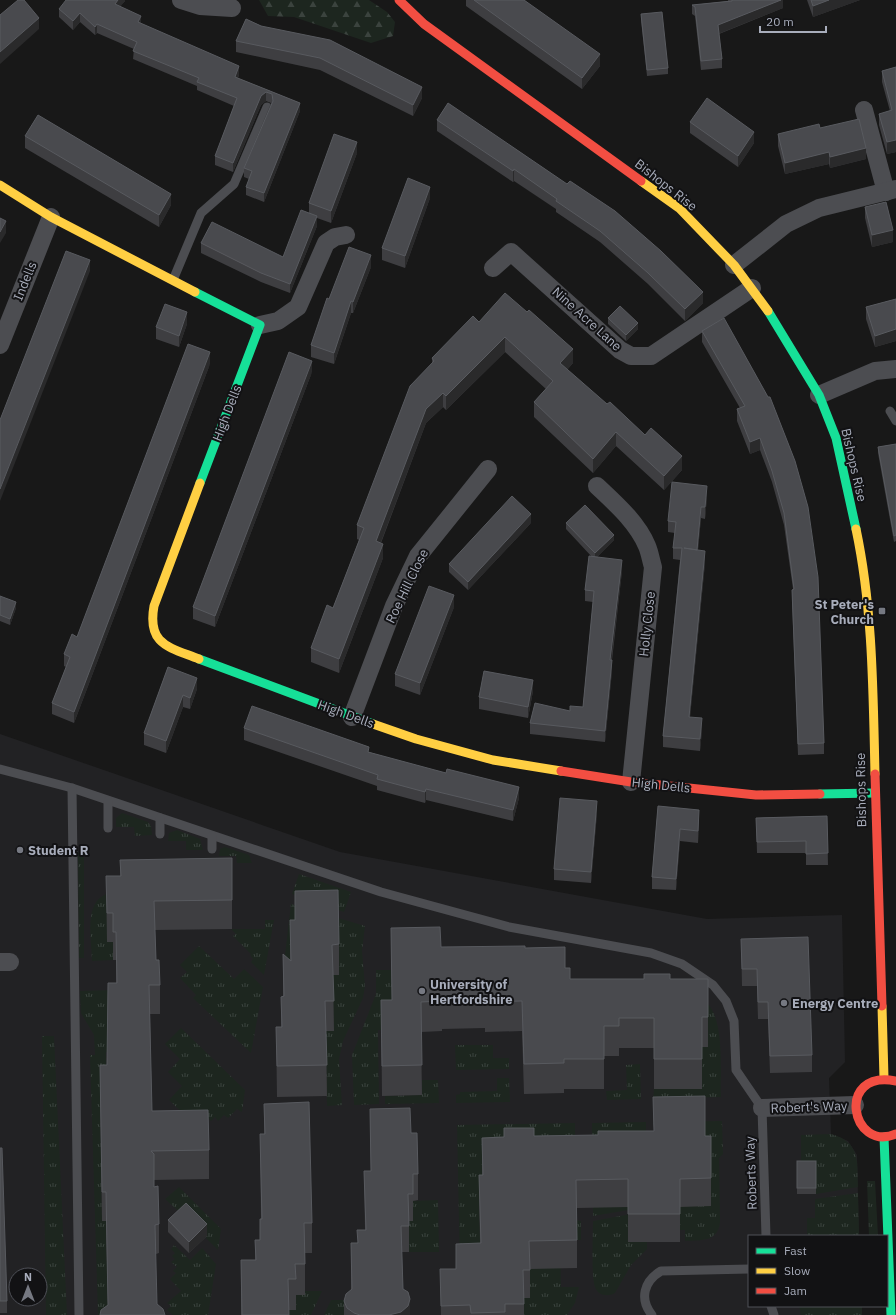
<svg xmlns="http://www.w3.org/2000/svg" width="896" height="1315" font-family="'IBM Plex Sans',sans-serif">
  <defs>
    <pattern id="grass-tufts" width="24" height="20" patternUnits="userSpaceOnUse"><rect width="24" height="20" fill="#1d261f"/><path d="M3 7l-1-3M5 7V3M7 7l1-3M15 17l-1-3M17 17v-4M19 17l1-3" fill="none" stroke="#3b433e"/></pattern>
    <pattern id="forest-firs" width="22" height="20" patternUnits="userSpaceOnUse"><rect width="22" height="20" fill="#1d261f"/><path d="M5 1l3.5 6h-7zM16 11l3.5 6h-7z" fill="#3b433e"/></pattern>
  </defs>
  <rect width="100%" height="100%" fill="#181818"/>
  <path fill="#222224" fill-rule="evenodd" d="M0,734L340,852L707,919L842,915L845,1062L829,1078L831,1134L848,1141L857,1155L859,1236H749V1306H862V1315H0ZM16,1275H40V1299H16Z"/>
  <g fill="url(#grass-tufts)">
    <path d="M122,813L148,822L151,826L152,835L135,836L134,827H116V818Z"/>
    <path d="M177,830L200,839L203,850H186V841H168L169,833Z"/>
    <path d="M225,847L249,855L252,863H237L236,856H219L220,849Z"/>
    <path d="M78,852H84V958H79Z"/>
    <path d="M299,874L351,892L344,912L292,894Z"/>
    <path d="M107,894V942H113V960L92,961C92,940 83,902 107,894Z"/>
    <path d="M291,904L365,926L362,951L365,986L363,998L343,1041L339,1059L342,1105L327,1106L325,1031H334L332,975L339,974L290,951V972H283Z"/>
    <path d="M265,920H274L264,975L251,962L253,959L250,955L251,954L233,936L236,934L231,929H265Z"/>
    <path d="M199,946L234,979L244,969L263,987L251,1053L193,998L196,995L180,978L187,972L180,965Z"/>
    <path d="M376,970H391L397,1030H378L379,1104L354,1105L352,1055L376,994Z"/>
    <path d="M116,990L108,1052H106L107,1094H100L102,1221H106L108,1315H98L90,1055H95L94,1035L81,1013L80,991Z"/>
    <path d="M707,1003C725,1021 720,1072 721,1097L653,1099L654,1089H702V1064L696,1047H708Z"/>
    <path d="M181,1028L245,1090L242,1112L237,1109L228,1118L224,1115L218,1121L215,1117L211,1121L207,1117H187L169,1100L182,1086L168,1072L180,1059L165,1044Z"/>
    <path d="M42,1036H54L67,1315H46Z"/>
    <path d="M455,1045H493V1058H509V1069L456,1070Z"/>
    <path d="M640,1064L641,1099L607,1100L606,1091L627,1090L626,1065Z"/>
    <path d="M497,1078H509L510,1102L456,1103V1095L460,1094V1092L497,1091Z"/>
    <path d="M422,1080H438L439,1103L385,1104V1096L422,1095Z"/>
    <path d="M722,1121L723,1154L719,1158L720,1222C718,1242 702,1240 685,1241V1230H680L628,1242H647V1249L631,1265L615,1293C608,1297 598,1296 595,1287C591,1276 593,1235 593,1221L647,1211H671L653,1122Z"/>
    <path d="M646,1122V1207L593,1216L592,1123Z"/>
    <path d="M575,1123V1138L483,1203H479L481,1271H460L457,1125Z"/>
    <path d="M831,1134C861,1142 857,1162 858,1187L816,1194L801,1162V1135Z"/>
    <path d="M867,1181H875L878,1236H869Z"/>
    <path d="M179,1187L221,1229L218,1250L205,1237L206,1236L165,1199Z"/>
    <path d="M858,1193L859,1236H807V1218H815V1199Z"/>
    <path d="M438,1200L439,1252H409L408,1221H413V1201Z"/>
    <path d="M528,1206L537,1213L581,1221V1240H577L560,1226L561,1287H579L575,1303L567,1315H523V1298L530,1297Z"/>
    <path d="M174,1245L190,1260L202,1248L216,1264L208,1315H173L167,1310L171,1306L167,1303L181,1291L170,1279L176,1273L173,1271L177,1267L171,1262L175,1259L172,1256L175,1253L171,1249Z"/>
    <path d="M305,1291H322L311,1315H288V1310L295,1295H305Z"/>
    <path d="M331,1300H351L352,1315H324Z"/>
    <path d="M799,1306H862V1315H801Z"/>
  </g>
  <path fill="url(#forest-firs)" d="M259,0H369L387,12L395,22L393,36L371,43L294,17L268,16Z"/>
  <g fill="none" stroke-linecap="round" stroke-linejoin="round">
    <g stroke="#4c4d51" stroke-width="9">
      <path d="M173,280L201,213L234,184L267,107"/>
      <path d="M890,411L896,421"/>
      <path d="M0,769L72,788L381,892L509,927L651,953L682,964L713,985L726,1001L734,1021L736,1070L762,1108L766,1236"/>
      <path d="M72,788L79,1315"/>
      <path d="M108,801V828"/>
      <path d="M160,818V834"/>
      <path d="M212,836V849"/>
      <path d="M771,1306L774,1315"/>
      <path d="M652,1315C639,1299 644,1281 661,1271L749,1269"/>
    </g>
    <g stroke="#4c4d51" stroke-width="18">
      <path d="M181,0L200,6L232,8"/>
      <path d="M864,110L886,192"/>
      <path d="M734,265L786,224L819,208L896,189"/>
      <path d="M493,268L511,252L620,350L631,356H651L752,288"/>
      <path d="M260,325L278,321L298,307L326,243L335,237L346,235"/>
      <path d="M0,345L51,217"/>
      <path d="M819,395L875,371L896,369"/>
      <path d="M597,486C615,503 637,522 647,546C650,553 651,561 653,567L631,782"/>
      <path d="M352,717L394,606L418,556L488,469"/>
      <path d="M0,962H10"/>
      <path d="M762,1108L855,1105"/>
    </g>
    <g stroke="#16e098" stroke-width="9">
      <path d="M195,292L260,325L200,483"/>
      <path d="M768,311L819,395L836,438L856,529"/>
      <path d="M199,659L373,724"/>
      <path d="M820,794L874,793"/>
      <path d="M884,1137L891,1315"/>
    </g>
    <g stroke="#ffcf43" stroke-width="9">
      <path d="M641,181L679,208L734,265L768,311"/>
      <path d="M0,185L51,217L195,292"/>
      <path d="M856,529C873,609 873,692 875,774"/>
      <path d="M199,659C169,647 147,645 154,606L200,483"/>
      <path d="M373,724L416,739L493,760L561,771"/>
      <path d="M882,1006L884,1078"/>
    </g>
    <g stroke="#f24e42" stroke-width="9">
      <path d="M399,0L424,24L641,181"/>
      <path d="M561,771L631,782L756,795L820,794"/>
      <path d="M875,774L882,1006"/>
      <path d="M896,1081C835,1069 851,1153 896,1134"/>
    </g>
  </g>
  <g fill="#3e3e41">
    <path d="M125,0V1L120,6L141,24L239,75L238,78L300,103V111L264,202L246,195V187L249,179L244,177V168L271,103L266,101L261,105L233,172L215,165V156L234,106L197,90V86L133,59L134,49L97,33L95,35L80,22L73,30L59,17V9Z"/>
    <path d="M466,0H524L600,66L582,89L466,6Z"/>
    <path d="M728,0H783V8L719,34L722,59V68L701,70L695,16L692,14V5L728,1Z"/>
    <path d="M807,0H860L813,17Z"/>
    <path d="M641,14L668,68V74L647,76L641,20Z"/>
    <path d="M246,19L422,98L413,116L320,70L236,52V41Z"/>
    <path d="M896,67V152L887,154L879,125V114L890,111L882,82V71Z"/>
    <path d="M448,103L703,303L685,321L648,284L600,242L556,212V209L514,181L513,182L437,131V120Z"/>
    <path d="M690,122L754,143L738,167L690,133Z"/>
    <path d="M820,128L866,159L830,168L829,164L785,174L778,146V134Z"/>
    <path d="M25,136L171,205L159,227L25,148Z"/>
    <path d="M357,153L331,223L317,218V226L290,293L261,282L201,253V243L283,257L309,213V203Z"/>
    <path d="M430,198L405,268L382,260V248Z"/>
    <path d="M865,207L893,242L872,247L865,218Z"/>
    <path d="M371,267L353,313H351L334,364L311,357V345L329,299Z"/>
    <path d="M896,299V341L875,347L866,319V307Z"/>
    <path d="M608,318L638,329L626,341L608,324Z"/>
    <path d="M479,322L573,363L567,370L682,470L664,490L616,446L593,473L534,417V402L546,389L505,352L446,410L443,407L426,423L381,543L383,558L339,673L311,662V648L333,608L359,540L357,539V525L432,364V358Z"/>
    <path d="M187,324L179,347L156,339V327Z"/>
    <path d="M702,331L768,397L824,743V754L798,755L792,601V590L793,589L784,525L772,482L760,450L750,454L737,421V409L740,408L702,342Z"/>
    <path d="M210,364L74,723L52,714V703L66,667L64,666V654L77,637Z"/>
    <path d="M312,372L215,627L193,619V607Z"/>
    <path d="M896,444V541L894,542L878,453V447Z"/>
    <path d="M707,497L705,519L701,518L698,550L705,563L690,717L702,730L700,751L663,747V736L680,560L673,559V548L675,533L668,532V521Z"/>
    <path d="M531,523L468,590L449,572V564Z"/>
    <path d="M566,523L614,540L597,557L622,571L612,660V671L605,742L530,734V723L583,707L593,602L585,601V590L592,557L566,529Z"/>
    <path d="M0,596L16,608L10,625L0,621Z"/>
    <path d="M454,607L420,695L395,686V674Z"/>
    <path d="M168,667L197,689L190,709L183,707L166,753L144,745V733Z"/>
    <path d="M533,691L528,718L479,709V697Z"/>
    <path d="M244,728L369,752L519,798L513,821L426,800L425,803L377,790V786L244,740Z"/>
    <path d="M658,806L699,822L698,843L680,841L676,890L652,889V877Z"/>
    <path d="M597,813L591,883L554,880V869Z"/>
    <path d="M827,816L828,865H806V853H757L756,818Z"/>
    <path d="M120,860L232,900V929L155,930L156,960L160,985V1014H150L152,1111L209,1150V1179L154,1180V1187L159,1224V1253L156,1254L108,1305L106,1221H102L100,1065H107L116,983V960H113V942H107L106,876H120Z"/>
    <path d="M295,891L339,944V975H333L334,1031H326L327,1096L277,1097L276,1027H281V997L283,996V954L290,961V920H295Z"/>
    <path d="M391,928L441,947L525,948L565,968L570,979H708V1047H702V1089H654V1048H619V1056H604V1089H564V1093L524,1094L522,1031L485,1032V1028L442,1029V1031L421,1032L422,1095L382,1096L381,1000H392Z"/>
    <path d="M741,939L812,1055V1072L770,1073L768,1019H758L757,986H742Z"/>
    <path d="M653,1097L705,1136H711V1206L680,1207V1242H628V1207L577,1208V1268L530,1269V1298H524V1315H441L440,1269H456V1244L480,1243L479,1175H482V1138L598,1135L654,1131Z"/>
    <path d="M264,1104L312,1223V1253H305V1295H296V1310H289V1315H241V1260H255V1240H260L261,1219L260,1134H264Z"/>
    <path d="M370,1109L411,1133L418,1174V1200L413,1201V1221H409V1252H402L403,1289L410,1315H344V1301L351,1290V1243H357L365,1230L364,1171H371Z"/>
    <path d="M0,1148L7,1301V1313H0Z"/>
    <rect x="797" y="1161" width="19" height="33"/>
    <path d="M168,1220L207,1236L189,1253L168,1232Z"/>
  </g>
  <g fill="#2a2a2b">
    <path d="M118,0H125V1L115,13V4Z"/>
    <path d="M781,0H783V8L718,34V25Z"/>
    <path d="M829,0H860L813,17V6Z"/>
    <path d="M80,13V22L73,30V21Z"/>
    <path d="M141,16V24L138,22Z"/>
    <path d="M39,18V29L0,64V52Z"/>
    <path d="M97,24V33L95,35V27Z"/>
    <path d="M600,54V66L582,89V78Z"/>
    <path d="M239,66V75L235,85V77Z"/>
    <path d="M422,87V98L413,116V105Z"/>
    <path d="M266,92V101L261,105L233,172V163L261,96Z"/>
    <path d="M300,103V111L264,202V193Z"/>
    <path d="M754,132V143L738,167V156Z"/>
    <path d="M896,140V152L887,154V142Z"/>
    <path d="M357,142V153L331,223V211Z"/>
    <path d="M866,148V159L830,168V157Z"/>
    <path d="M829,152V164L785,174V163Z"/>
    <path d="M514,169V181L513,182V171Z"/>
    <path d="M430,187V198L405,268V256Z"/>
    <path d="M171,194V205L159,227V215Z"/>
    <path d="M317,216V226L290,293V284Z"/>
    <path d="M6,221V233L0,243V232Z"/>
    <path d="M893,230V242L872,247V235Z"/>
    <path d="M371,255V267L353,313V302Z"/>
    <path d="M90,260V271L0,501V489Z"/>
    <path d="M703,292V303L685,321V309Z"/>
    <path d="M351,301V313L334,364V353Z"/>
    <path d="M187,312V324L179,347V336Z"/>
    <path d="M638,323V329L626,341V335Z"/>
    <path d="M896,329V341L875,347V336Z"/>
    <path d="M505,337V352L446,410V396Z"/>
    <path d="M573,349V363L560,378V363Z"/>
    <path d="M210,352V364L74,723V712Z"/>
    <path d="M312,361V372L215,627V616Z"/>
    <path d="M443,393V407L426,423L376,555V541L426,409Z"/>
    <path d="M616,432V446L593,473V459Z"/>
    <path d="M760,438V450L750,454V442Z"/>
    <path d="M682,456V470L664,490V476Z"/>
    <path d="M707,486V497L705,519V507Z"/>
    <path d="M701,507V518L697,561V550Z"/>
    <path d="M531,514V523L468,590V582Z"/>
    <path d="M614,535V540L595,559V553Z"/>
    <path d="M383,544V558L339,673V659Z"/>
    <path d="M705,551V563L689,728V717Z"/>
    <path d="M622,560V571L610,671V660Z"/>
    <path d="M454,595V607L420,695V683Z"/>
    <path d="M16,602V608L10,625V619Z"/>
    <path d="M612,660V671L605,742V731Z"/>
    <path d="M197,678V689L190,709V698Z"/>
    <path d="M533,680V691L528,718V707Z"/>
    <path d="M183,695V707L166,753V741Z"/>
    <path d="M702,718V730L700,751V739Z"/>
    <path d="M519,787V798L513,821V810Z"/>
    <path d="M426,789V800L425,803V792Z"/>
    <path d="M597,801V813L591,883V872Z"/>
    <path d="M699,810V822L698,843V831Z"/>
    <path d="M680,829V841L676,890V879Z"/>
    <path d="M207,1224V1236L189,1253V1242Z"/>
    <path d="M410,1299V1315H389Z"/>
  </g>
  <g fill="#494a4e" stroke="#585a5f">
    <path d="M18,0H24L39,18L0,52V15Z"/>
    <path d="M66,0H118L115,4L141,16L138,22L239,66L235,77L300,103L264,193L246,187L252,171L244,168L273,101L272,94L266,92L261,96L233,163L215,156L237,98L197,82L199,78L133,51L137,42L97,24L95,27L80,13L73,21L59,9Z"/>
    <path d="M474,0H524L600,54L582,78Z"/>
    <path d="M732,0H781L718,25L722,59L701,61L695,7L692,5L732,1Z"/>
    <path d="M811,0H829L813,6Z"/>
    <path d="M662,12L668,68L647,70L641,14Z"/>
    <path d="M246,19L261,26L330,40L422,87L413,105L320,58L236,41Z"/>
    <path d="M896,67V140L887,142L879,114L892,110L882,71Z"/>
    <path d="M707,98L754,132L738,156L690,122Z"/>
    <path d="M448,103L567,184L570,181L615,211L661,251L703,292L685,309L648,273L600,231L556,201L557,199L514,169L513,171L437,120Z"/>
    <path d="M38,115L171,194L159,215L25,136Z"/>
    <path d="M859,119L866,148L830,157L829,152L785,163L778,134L819,124L820,128Z"/>
    <path d="M334,134L357,142L331,211L309,203Z"/>
    <path d="M408,178L430,187L405,256L382,248Z"/>
    <path d="M886,202L893,230L872,235L865,207Z"/>
    <path d="M301,210L317,216L290,284L261,273L201,243L212,222L283,257Z"/>
    <path d="M0,218L6,221L0,232Z"/>
    <path d="M349,247L371,255L353,302L351,301L334,353L311,345L327,298L329,299Z"/>
    <path d="M66,251L90,260L0,489V420Z"/>
    <path d="M505,293L527,312L529,310L573,349L560,363L607,404L610,402L645,435L651,428L682,456L664,476L616,432L593,459L534,402L553,381L505,337L446,396L443,393L426,409L376,541L383,544L339,659L311,648L327,605L333,608L352,559L364,528L357,525L410,386L434,361L432,358L473,316L479,322Z"/>
    <path d="M896,299V329L875,336L866,307Z"/>
    <path d="M165,304L187,312L179,336L156,327Z"/>
    <path d="M620,306L638,323L626,335L608,318Z"/>
    <path d="M724,318L768,397H770L795,461L808,507L818,577L824,743L798,744L792,590L794,589L784,513L772,471L760,438L750,442L737,409L745,406L702,331Z"/>
    <path d="M188,344L210,352L74,712L52,703L70,657L64,654L72,634L77,637Z"/>
    <path d="M289,352L312,361L215,616L193,607Z"/>
    <path d="M896,444V535L894,536L878,447Z"/>
    <path d="M672,482L707,486L705,507H701L697,550L684,548L705,551L689,717L702,718L700,739L663,736L682,548H673L676,522L668,521Z"/>
    <path d="M512,496L531,514L468,582L449,564Z"/>
    <path d="M585,505L614,535L595,553L566,523Z"/>
    <path d="M589,556L622,560L610,660H612L605,731L530,723L535,703L570,711V706L583,707L594,591L585,590Z"/>
    <path d="M429,586L454,595L420,683L395,674Z"/>
    <path d="M0,596L16,602L10,619L0,615Z"/>
    <path d="M168,667L197,678L190,698L183,695L166,741L144,733Z"/>
    <path d="M484,671L533,680L528,707L479,697Z"/>
    <path d="M252,706L369,747L368,752L446,773L447,769L519,787L513,810L426,789L425,792L377,779L378,775L244,728Z"/>
    <path d="M560,798L597,801L591,872L554,869Z"/>
    <path d="M658,806L699,810L698,831L680,829L676,879L652,877Z"/>
    <path d="M827,816L828,853L806,854V841L757,842L756,818Z"/>
    <path d="M232,858V900L154,901L156,960H159L160,985H149L152,1111L208,1110L209,1150L151,1151L154,1154V1187L158,1186L159,1224L155,1225L157,1304L163,1309L165,1315H100L101,1310L108,1305L106,1192H102L100,1065H107L108,983H117L116,932H113V913H107L106,876H121L120,860Z"/>
    <path d="M338,890L339,944L332,945L334,1001H325L327,1065L277,1066L276,1027H282L281,997L284,996L283,954L291,961L290,920H295V891Z"/>
    <path d="M440,927L441,947L525,946V948L565,947V968H570V979H644V974H670V979H708V1017H702V1059H654V1018H619V1026H604V1059H564V1063L524,1064L522,1001L485,1002V998H442V1001L421,1002L422,1065L382,1066L381,1000H392L391,928Z"/>
    <path d="M808,937L812,1055L770,1056L768,1002H758L757,969H742L741,939Z"/>
    <path d="M705,1096V1136H711V1178L680,1179V1214H628V1179L576,1180L577,1240L529,1241L530,1270H523L524,1304H505V1312L471,1313L470,1305L441,1306L440,1269H456V1244L481,1243L479,1175H483L482,1138L504,1137V1128H534V1136L598,1135V1131H654L653,1097Z"/>
    <path d="M309,1102L312,1223H304L305,1264H295L296,1279H288L289,1315H242L241,1260H256L255,1240H260V1219H262L260,1134H265L264,1104Z"/>
    <path d="M410,1108L411,1133H417L418,1174H413V1194H408L409,1226H401L403,1289L408,1292L410,1299L408,1306L401,1312L389,1315H360L354,1313L347,1308L344,1301L346,1294L352,1289L351,1243H358L357,1230H366L364,1171H371L370,1109Z"/>
    <path d="M0,1148H2L7,1301H0Z"/>
    <rect x="797" y="1161" width="19" height="27"/>
    <path d="M186,1203L207,1224L189,1242L168,1220Z"/>
  </g>
  <g fill="#767982" stroke="#121214" stroke-width="1.5">
    <rect x="878" y="607" width="8" height="8" rx="2"/>
    <circle cx="20" cy="850" r="4"/>
    <circle cx="422" cy="991" r="4"/>
    <circle cx="784" cy="1003" r="4"/>
  </g>
  <g text-anchor="middle" dominant-baseline="central" stroke-width="4" stroke-linejoin="round" paint-order="stroke">
    <g font-size="13" fill="#a8adbb" stroke="#121214">
      <text transform="translate(666 185) rotate(38)">Bishops Rise</text>
      <text transform="translate(25 281) rotate(-68)">Indells</text>
      <text transform="translate(587 319) rotate(42)">Nine Acre Lane</text>
      <text transform="translate(227 413) rotate(-69)">High Dells</text>
      <text transform="translate(854 465) rotate(77)">Bishops Rise</text>
      <text transform="translate(407 586) rotate(-64)">Roe Hill Close</text>
      <text transform="translate(647 624) rotate(-84)">Holly Close</text>
      <text transform="translate(346 714) rotate(20)">High Dells</text>
      <text transform="translate(661 785) rotate(6)">High Dells</text>
      <text transform="translate(861 790) rotate(-91)">Bishops Rise</text>
      <text transform="translate(809 1107) rotate(-2)">Robert's Way</text>
      <text transform="translate(751 1173) rotate(-92)">Roberts Way</text>
    </g>
    <g font-size="13" font-weight="bold" fill="#a8adbb" stroke="#121214" text-anchor="start">
      <text x="874" y="604" text-anchor="end">St Peter's<tspan x="874" dy="15">Church</tspan></text>
      <text x="28" y="850">Student R</text>
      <text x="430" y="984">University of<tspan x="430" dy="15">Hertfordshire</tspan></text>
      <text x="792" y="1003">Energy Centre</text>
    </g>
  </g>
  <rect x="748" y="1235" width="140" height="72" fill="#121214" stroke="#4e5057"/>
  <rect x="756" y="1248" width="20" height="6" fill="#16e098" stroke="#4e5057"/>
  <text x="784" y="1255" font-size="12" fill="#a8adbb">Fast</text>
  <rect x="756" y="1268" width="20" height="6" fill="#ffcf43" stroke="#4e5057"/>
  <text x="784" y="1275" font-size="12" fill="#a8adbb">Slow</text>
  <rect x="756" y="1288" width="20" height="6" fill="#f24e42" stroke="#4e5057"/>
  <text x="784" y="1295" font-size="12" fill="#a8adbb">Jam</text>
  <g transform="translate(28 1287)"><circle r="19" fill="#121214" stroke="#4e5057"/>
  <path d="M0-3L7 15L0 10L-7 15Z" fill="#767982"/>
  <text y="-6" font-size="11" font-weight="bold" text-anchor="middle" fill="#a8adbb">N</text>
  </g>
  <path d="M760 26v6h66v-6" fill="none" stroke="#a8adbb" stroke-width="2"/>
  <text x="766" y="26" font-size="12" fill="#a8adbb" stroke="#121214" stroke-width="3" paint-order="stroke">20 m</text>
</svg>
